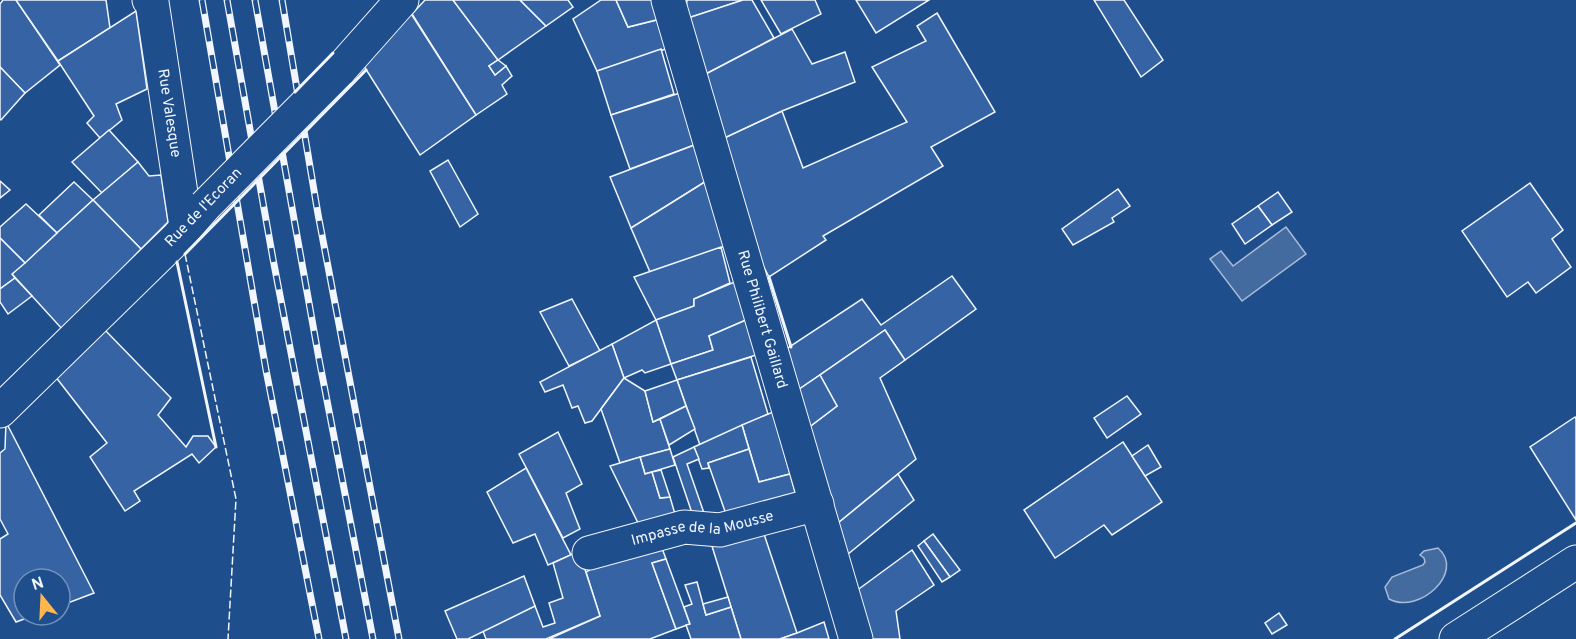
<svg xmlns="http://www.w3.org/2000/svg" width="1576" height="639" font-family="Overpass,sans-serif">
  <rect width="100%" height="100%" fill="#1f4e8c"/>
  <g fill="#446ba0" stroke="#a8bbd7" stroke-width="1.5">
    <path d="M1286,227L1306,254L1242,301L1210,259L1221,251L1233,266Z"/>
    <path d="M1438,548C1466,572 1419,615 1389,599L1385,587L1392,577L1423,565L1425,562L1424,558L1420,555L1424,551Z"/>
  </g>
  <g fill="#3563a3" stroke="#f2f6ff" stroke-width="1.5">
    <path d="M3,0H16L60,65L25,93L0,67V4Z"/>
    <path d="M16,0H106L110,28L58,61Z"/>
    <path d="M425,0H453L498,60L489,66L495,75L506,66L512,76L502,85L507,94L476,115L412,14Z"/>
    <path d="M453,0H520L546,26L498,60Z"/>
    <path d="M520,0H568L573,7L546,26Z"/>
    <path d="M601,0H616L628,27L657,20L666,49L597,71L573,19Z"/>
    <path d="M616,0H654L660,19L628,27Z"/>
    <path d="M687,0H743L685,19Z"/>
    <path d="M743,0H752L774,38L702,76L685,19Z"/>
    <path d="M761,0H815L821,14L781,34Z"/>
    <path d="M856,0H929L876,33Z"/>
    <path d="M1094,0H1124L1163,60L1141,77Z"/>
    <path d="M136,11L147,89L116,104L122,120L100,138L87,123L94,116L58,61Z"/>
    <path d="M410,12L476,115L420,155L362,63Z"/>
    <path d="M937,13L995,112L931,147L943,166L823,236L826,240L769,277L750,240L720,140L782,111L803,168L907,122L872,67L926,41L917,26Z"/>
    <path d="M792,29L812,64L845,52L855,82L782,111L720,140L702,76Z"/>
    <path d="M661,49L674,94L611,115L597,71Z"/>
    <path d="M498,60L506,66L495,75L489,66Z"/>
    <path d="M0,67L25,93L1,120L0,119Z"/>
    <path d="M680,93L697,144L630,169L611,115Z"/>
    <path d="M109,130L138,162L102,193L72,162Z"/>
    <path d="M697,144L708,180L631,228L610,177Z"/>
    <path d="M448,160L478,214L460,227L430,171Z"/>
    <path d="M138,162L149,176L161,175L168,222L141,249L93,200Z"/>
    <path d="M708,180L726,246L650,272L631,228Z"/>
    <path d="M0,181L10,190L0,198Z"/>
    <path d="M74,182L93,200L57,233L39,215Z"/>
    <path d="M1530,183L1563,230L1552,239L1571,267L1536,293L1528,282L1507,297L1462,231Z"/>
    <path d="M1118,189L1130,206L1112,218L1114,222L1073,245L1062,229Z"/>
    <path d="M1278,192L1292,212L1272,225L1258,206Z"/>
    <path d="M93,200L141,249L63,330L12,274Z"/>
    <path d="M26,204L57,233L25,263L0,238V227Z"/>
    <path d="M1258,206L1272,225L1245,244L1232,224Z"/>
    <path d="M0,238L25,263L12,274L15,278L0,289Z"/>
    <path d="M721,247L730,283L694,299V306L656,320L634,277Z"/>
    <path d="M952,276L976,309L905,360L885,330L792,394L780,353L862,299L881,325Z"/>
    <path d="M15,278L32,296L8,314L0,302V289Z"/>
    <path d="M737,281L746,320L709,336L713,350L671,364L656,320L694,306V299Z"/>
    <path d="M572,299L600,351L569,366L540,312Z"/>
    <path d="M656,320L671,364L645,373L642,370L624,378L612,344Z"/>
    <path d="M746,320L756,355L677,380L671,364L713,350L709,336Z"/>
    <path d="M104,329L171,398L158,415L186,447L193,436H208L216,447L199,463L192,454L134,491L140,501L125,511L90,457L107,443L55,376Z"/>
    <path d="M885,330L905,360L880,378L916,459L832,528L804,431L837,406L820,375Z"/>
    <path d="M612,344L624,378L592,421L585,423L578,406L572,408L563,385L545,392L540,382Z"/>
    <path d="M751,357L768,414L700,445L677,380Z"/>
    <path d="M820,375L837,406L804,431L792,394Z"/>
    <path d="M624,378L645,391L653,422L660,419L670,449L620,463L601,409Z"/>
    <path d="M677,380L686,406L653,422L645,391Z"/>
    <path d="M1127,396L1141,414L1107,438L1094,418Z"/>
    <path d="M686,406L695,429L669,445L660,419Z"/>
    <path d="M773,412L790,474L759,482L742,425Z"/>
    <path d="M1575,417L1576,419V520L1530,447Z"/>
    <path d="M6,422L94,593L60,606V579H24V615H35L16,622L0,595V539L8,534L0,519V453L5,449Z"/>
    <path d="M742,425L749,449L708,463L709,468L702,469L694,447Z"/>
    <path d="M558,432L582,484L566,493L580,529L563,538L519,454Z"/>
    <path d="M1123,442L1162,502L1112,535L1104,525L1055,558L1024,510Z"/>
    <path d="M1148,445L1161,467L1145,476L1132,456Z"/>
    <path d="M694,447L699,459L687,464L705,516H693L673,457Z"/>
    <path d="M670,449L675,465L645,474L640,457Z"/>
    <path d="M749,449L759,482L790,474L796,496L727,517L708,463Z"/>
    <path d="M640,457L645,474L652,472L660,498L670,497L677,521L642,531L610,466Z"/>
    <path d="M526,468L571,555L548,565L535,534L513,543L487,492Z"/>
    <path d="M661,470L670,497L660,498L652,472Z"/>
    <path d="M898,474L914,500L842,559L832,528Z"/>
    <path d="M763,531L797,633L780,639H741L711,543Z"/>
    <path d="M933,534L960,570L950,577L924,541Z"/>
    <path d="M659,540L666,559L652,563L676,629L650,639H549L600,616L586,572L624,549Z"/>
    <path d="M924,541L950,577L942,582L918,546Z"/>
    <path d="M912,550L934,585L896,611L900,639H865L852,594Z"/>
    <path d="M579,551L600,616L546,639H486L483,631L535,606L543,627L555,623L549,603L563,598L553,563Z"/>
    <path d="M666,559L690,624L676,629L652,563Z"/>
    <path d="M524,576L535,606L468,639H457L445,611Z"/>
    <path d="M697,582L706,615L731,607L741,639H691L686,625L690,624L684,607L692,604L685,585Z"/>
    <path d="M728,597L731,607L706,615L703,604Z"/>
    <path d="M1279,613L1287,625L1272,634L1265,623Z"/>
    <path d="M824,622L829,639H780L797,633Z"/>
  </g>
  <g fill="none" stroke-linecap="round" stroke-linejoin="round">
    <g stroke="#f2f6ff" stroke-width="35">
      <g id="minor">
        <path id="s1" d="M149,0L152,2L186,226"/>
        <path id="s2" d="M668,0L856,639"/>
        <path d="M339,71L402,0"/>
        <path d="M0,411L177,238L205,206"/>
        <path id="s3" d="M589,553L684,527L720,530L817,504"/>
        <path d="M1456,639L1576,562"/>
      </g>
    </g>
    <use href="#minor" stroke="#1f4e8c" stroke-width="33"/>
    <g stroke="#f2f6ff" stroke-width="7">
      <g id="rail">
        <path d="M202,0L266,370L319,639"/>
        <path d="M227,0L273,259L346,639"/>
        <path d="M255,0L319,359L373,639"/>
        <path d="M282,0L318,214L399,639"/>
      </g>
    </g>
    <use href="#rail" stroke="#1f4e8c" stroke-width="4.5" stroke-dasharray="14" stroke-linecap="butt"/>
    <g stroke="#f2f6ff" stroke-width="35" stroke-linecap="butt">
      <path id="minor-bridge" d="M205,206L339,71"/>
    </g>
    <use href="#minor-bridge" stroke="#1f4e8c" stroke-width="33"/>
    <path stroke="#f2f6ff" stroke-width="1.5" stroke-dasharray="8 3" stroke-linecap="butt" d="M185,254L236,499L228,639"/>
    <g stroke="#f2f6ff" stroke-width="3">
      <path d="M295,92L333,53"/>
      <path d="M185,254L366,70"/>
      <path d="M177,262L216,447"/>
      <path d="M769,277L791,347"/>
      <path d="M1395,639L1576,523"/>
    </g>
  </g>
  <g text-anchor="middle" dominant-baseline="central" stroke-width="4.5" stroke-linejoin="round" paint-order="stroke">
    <g font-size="15" fill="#f2f6ff" stroke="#1f4e8c">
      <text stroke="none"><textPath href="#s1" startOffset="116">Rue Valesque</textPath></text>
      <text transform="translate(204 208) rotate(-46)">Rue de l'Ecoran</text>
      <text stroke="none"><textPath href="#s2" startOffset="333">Rue Philibert Gaillard</textPath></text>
      <text stroke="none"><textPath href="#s3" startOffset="117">Impasse de la Mousse</textPath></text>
    </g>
  </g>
  <g transform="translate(42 597) rotate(342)"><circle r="28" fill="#1f4e8c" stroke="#7391ba" stroke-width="1.5"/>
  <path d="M0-4.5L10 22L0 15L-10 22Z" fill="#ffb74d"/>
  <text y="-9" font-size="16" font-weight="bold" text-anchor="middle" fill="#f2f6ff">N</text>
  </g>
</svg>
